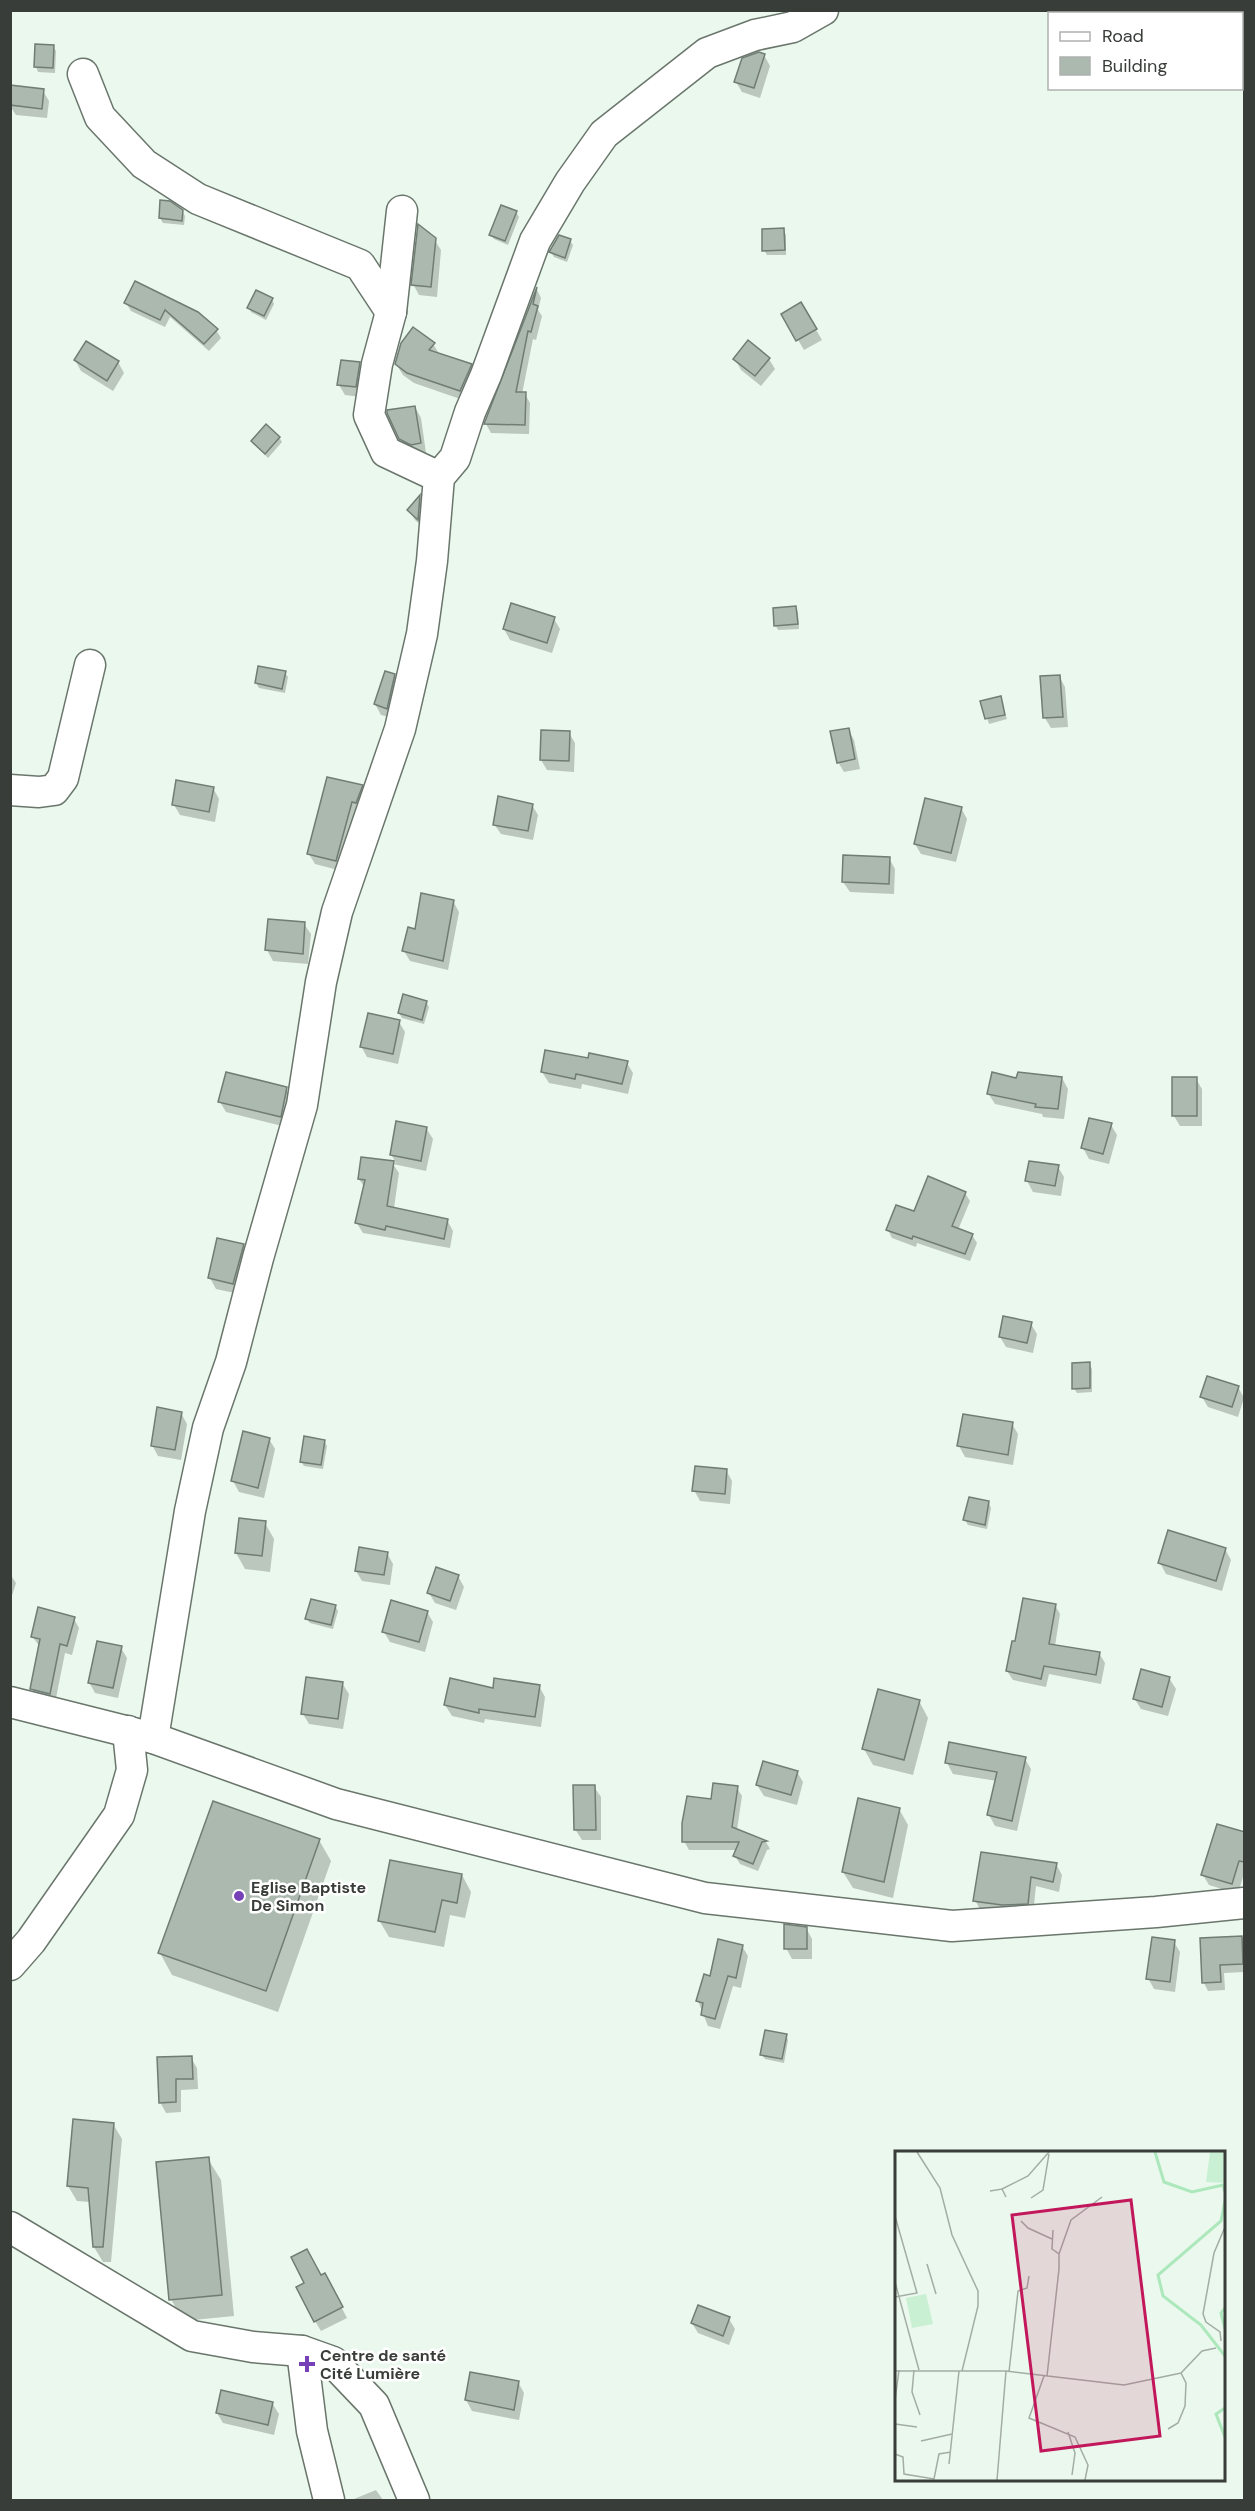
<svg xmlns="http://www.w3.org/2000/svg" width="1255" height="2511" font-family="'DM Sans',sans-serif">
  <rect width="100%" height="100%" fill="#eaf8ed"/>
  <g fill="#0003">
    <path d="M53,46L56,51L55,73L38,72L36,67Z"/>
    <path d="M764,55L770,66L760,98L742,92L736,82Z"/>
    <path d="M43,91L49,101L47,118L16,115L10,106V96Z"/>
    <path d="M182,211L185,216L184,225L163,223L160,218Z"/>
    <path d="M516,212L519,217L508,245L494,239L491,235Z"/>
    <path d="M783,230L786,235V255H767L764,250Z"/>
    <path d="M434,239L441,250L437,297L419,295L413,284Z"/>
    <path d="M570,241L573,245L567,262L554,257L551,252Z"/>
    <path d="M537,290L541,298L538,310L542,316L536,340L533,339L522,394H525L530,403L529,434L491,433L486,424Z"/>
    <path d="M272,299L274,304L266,320L251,312L249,307Z"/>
    <path d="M126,303L197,313L216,330L221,338L209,351L170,317L165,327L131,311Z"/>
    <path d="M801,304L822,340L804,350L783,314Z"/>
    <path d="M87,343L118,362L124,373L113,391L81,371L75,360Z"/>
    <path d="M433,344L440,355L471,365L477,375L466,401L414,383L403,375L396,364Z"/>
    <path d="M735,359H769L775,369L761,386L741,370Z"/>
    <path d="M359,364L365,374L361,397L345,395L339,385Z"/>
    <path d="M415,407L421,418L426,453L418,455L407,450L400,438Z"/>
    <path d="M279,437L282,442L268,458L252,442Z"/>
    <path d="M420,497L425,507L424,528L415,520L409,510Z"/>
    <path d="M795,607L798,612L799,629L778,630L776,626Z"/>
    <path d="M554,619L560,629L552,653L510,640L504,629Z"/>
    <path d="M285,673L288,677L285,693L259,688L256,683Z"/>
    <path d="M394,675L400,686L393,718L381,715L375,704Z"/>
    <path d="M1059,676L1065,687L1068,727L1051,728L1045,718Z"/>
    <path d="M1000,698L1007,719L989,724L982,702Z"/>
    <path d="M848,729L854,740L860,769L844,772L838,762Z"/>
    <path d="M569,733L575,743L574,772L547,770L541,760Z"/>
    <path d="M362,786L368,797L342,871L315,864L309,854Z"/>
    <path d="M213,788L219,799L215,822L180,815L174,805Z"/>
    <path d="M532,805L538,815L533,840L501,834L494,824Z"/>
    <path d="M961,808L967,819L956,862L921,854L915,844Z"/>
    <path d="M889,858L895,869L894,894L850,892L843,882Z"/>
    <path d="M453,901L459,912L448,970L410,961L404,951L416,931Z"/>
    <path d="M304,924L311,934L308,964L273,961L267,950Z"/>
    <path d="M426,1002L429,1007L424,1024L402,1018L399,1013Z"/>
    <path d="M399,1022L405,1032L398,1064L367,1057L361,1046Z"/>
    <path d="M589,1059L627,1063L633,1073L628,1094L582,1084L581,1089L549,1083L542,1072Z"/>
    <path d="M1062,1078L1068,1089L1064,1119L1043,1117L1042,1114L995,1104L988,1093L1017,1080Z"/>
    <path d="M1196,1079L1202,1089V1126H1180L1174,1116Z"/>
    <path d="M286,1089L292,1099L286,1127L226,1112L220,1102Z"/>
    <path d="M1111,1125L1117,1135L1109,1164L1089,1159L1083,1148Z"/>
    <path d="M426,1128L433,1139L426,1171L393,1164L399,1173L394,1208L447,1220L453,1231L450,1248L363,1233L356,1222L365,1188L359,1179L362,1158L396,1163L391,1154Z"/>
    <path d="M1058,1167L1064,1177L1061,1196L1033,1192L1027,1181Z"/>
    <path d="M965,1193L970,1201L958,1230L972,1235L977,1243L970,1261L917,1243L916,1247L892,1238L888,1230L914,1213Z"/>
    <path d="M243,1245L249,1255L239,1294L216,1289L210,1278Z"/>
    <path d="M1031,1324L1037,1334L1033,1353L1006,1347L1000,1337Z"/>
    <path d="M1089,1364L1092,1369V1392L1077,1393L1074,1388Z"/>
    <path d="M1238,1387L1244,1398L1238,1417L1208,1407L1202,1397Z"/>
    <path d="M181,1413L187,1424L181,1460L158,1456L152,1445Z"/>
    <path d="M1012,1424L1018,1434L1013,1465L965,1457L959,1446Z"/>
    <path d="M269,1439L275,1449L264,1498L239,1492L233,1481Z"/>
    <path d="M324,1441L327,1446L323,1469L304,1466L301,1461Z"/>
    <path d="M726,1470L732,1481L730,1504L700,1501L694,1490Z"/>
    <path d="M989,1503L991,1508L987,1529L968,1525L965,1520Z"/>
    <path d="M265,1523L274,1539L270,1572L245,1569L236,1553Z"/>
    <path d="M1225,1549L1231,1560L1222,1591L1166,1574L1160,1563Z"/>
    <path d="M387,1553L393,1564L390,1585L362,1581L356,1571Z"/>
    <path d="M10,1574L16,1583L10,1602Z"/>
    <path d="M458,1576L464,1587L456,1610L435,1603L429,1593Z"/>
    <path d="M1055,1605L1060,1614L1055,1646L1099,1653L1105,1663L1101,1684L1049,1674L1046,1687L1013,1680L1007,1671Z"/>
    <path d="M335,1606L338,1611L333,1629L310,1623L307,1619Z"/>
    <path d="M427,1612L433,1622L425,1652L390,1642L384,1632Z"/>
    <path d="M74,1619L79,1628L72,1655L65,1653L55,1703L37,1699L32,1689L40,1647L32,1636Z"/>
    <path d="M121,1648L127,1658L118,1698L95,1693L89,1682Z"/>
    <path d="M1169,1678L1176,1689L1168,1716L1141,1709L1134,1698Z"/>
    <path d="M342,1683L349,1694L343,1729L309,1724L303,1714Z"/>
    <path d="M539,1686L545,1697L541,1727L485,1719L484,1723L452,1716L445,1705L494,1690Z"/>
    <path d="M919,1701L928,1718L913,1775L873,1765L864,1749Z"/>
    <path d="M1025,1759L1031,1769L1017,1831L995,1826L989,1815L997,1781L953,1774L947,1763Z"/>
    <path d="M797,1772L803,1782L797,1805L764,1796L757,1785Z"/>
    <path d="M594,1787L601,1797V1840H582L575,1829Z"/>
    <path d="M737,1788L742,1796L737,1830L766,1842L770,1849L767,1850L758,1871L740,1864L735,1856L737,1850H689L684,1841L712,1801Z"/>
    <path d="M899,1809L908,1825L893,1898L853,1888L843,1872Z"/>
    <path d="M1244,1834V1873L1238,1894L1209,1885L1203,1875Z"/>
    <path d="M319,1840L331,1861L278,2012L172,1975L160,1953Z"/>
    <path d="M1056,1864L1062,1875L1059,1892L1036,1886L1033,1914L981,1911L975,1900Z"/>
    <path d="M462,1875L471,1892L465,1918L450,1915L444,1947L389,1937L379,1920Z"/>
    <path d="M806,1928L812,1939V1959H792L786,1948Z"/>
    <path d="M1244,1937V1972L1224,1973L1225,1990L1208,1991L1204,1983L1202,1939Z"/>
    <path d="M1174,1942L1180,1952L1175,1992L1154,1989L1148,1978Z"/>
    <path d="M742,1946L748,1956L741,1988L733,1986L720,2029L708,2026L698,2001L711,1978Z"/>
    <path d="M786,2035L788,2040L784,2063L765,2059L762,2054Z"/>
    <path d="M159,2058H191L197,2068L198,2089L181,2090V2112L166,2113L160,2102Z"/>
    <path d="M113,2124L122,2139L111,2262H103L94,2247L90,2202L77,2201L68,2186Z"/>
    <path d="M208,2159L221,2180L234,2316L183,2321L171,2299Z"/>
    <path d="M330,2285L347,2318L321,2331L315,2321Z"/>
    <path d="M729,2319L735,2329L729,2345L698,2333L692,2323Z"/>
    <path d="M518,2382L524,2393L519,2420L472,2411L466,2400Z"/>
    <path d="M272,2403L279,2414L274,2435L223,2423L217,2413Z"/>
    <path d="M376,2490L383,2500H354V2499Z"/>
  </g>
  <g fill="#acb9af" stroke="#717d74" stroke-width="1.5">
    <path d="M35,44L54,45L53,68L34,67Z"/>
    <path d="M759,52L765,54L754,88L734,82L742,58Z"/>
    <path d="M10,85L44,89L42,109L10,105Z"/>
    <path d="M160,200L170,201L183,210L182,221L159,218Z"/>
    <path d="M501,205L517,211L505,241L489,235Z"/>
    <path d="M418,224L436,238L431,287L411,285Z"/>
    <path d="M784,228L785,250L762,251V229Z"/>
    <path d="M559,235L571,239L565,258L549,252Z"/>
    <path d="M135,281L198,312L218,329L204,344L165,310L160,320L124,303Z"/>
    <path d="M537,287L533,304L538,306L531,332L528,331L516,392H526L525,425L484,424Z"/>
    <path d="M256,290L273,298L264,316L247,308Z"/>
    <path d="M801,302L817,329L796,341L781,314Z"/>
    <path d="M413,327L435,343L429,350L472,364L460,391L407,373L395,364L401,343Z"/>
    <path d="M748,340L770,358L755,376L733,359Z"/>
    <path d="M86,341L119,361L107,381L74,360Z"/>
    <path d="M341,360L360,362L356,387L337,385Z"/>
    <path d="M415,406L421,443L411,445L399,439L387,413V410Z"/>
    <path d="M266,424L280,437L265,454L251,441Z"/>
    <path d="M420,495L418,520L407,510Z"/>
    <path d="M511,603L555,617L547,643L503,629Z"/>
    <path d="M796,606L798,624L774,626L773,608Z"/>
    <path d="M258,666L286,671L282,689L255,683Z"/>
    <path d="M385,671L395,674L387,709L374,704Z"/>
    <path d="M1060,675L1063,717L1043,718L1040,676Z"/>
    <path d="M1001,696L1005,715L985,719L980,701Z"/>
    <path d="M849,728L855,759L837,763L830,731Z"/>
    <path d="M541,730L570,731L569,761L540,760Z"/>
    <path d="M327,777L363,785L356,803L352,802L336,861L307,854Z"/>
    <path d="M176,780L214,787L209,812L172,805Z"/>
    <path d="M498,796L533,804L528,831L493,825Z"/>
    <path d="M925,798L962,807L951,853L914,844Z"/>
    <path d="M843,855L890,857L889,884L842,882Z"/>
    <path d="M421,893L454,900L443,961L402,951L408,927L415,929Z"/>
    <path d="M268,919L305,922L303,954L265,950Z"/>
    <path d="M403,994L427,1001L422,1020L398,1013Z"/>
    <path d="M368,1013L400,1020L393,1054L360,1047Z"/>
    <path d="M545,1050L588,1058L589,1053L628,1061L622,1084L576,1074L575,1079L541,1072Z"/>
    <path d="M226,1072L287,1087L281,1117L218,1102Z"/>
    <path d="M992,1072L1016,1078L1018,1072L1062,1077L1058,1109L1035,1107L1036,1104L987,1094Z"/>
    <rect x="1172" y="1077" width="25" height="39"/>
    <path d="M1089,1118L1112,1123L1103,1154L1081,1148Z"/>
    <path d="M396,1121L427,1127L421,1161L390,1155Z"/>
    <path d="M361,1157L394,1161L387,1206L448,1219L444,1239L386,1226L385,1230L355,1223L365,1180L358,1179Z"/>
    <path d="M1029,1161L1059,1165L1055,1186L1025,1181Z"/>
    <path d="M928,1176L966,1192L952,1226L973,1234L965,1254L913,1236L912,1239L886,1230L896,1205L914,1211Z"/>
    <path d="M217,1238L244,1244L233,1284L208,1278Z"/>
    <path d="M1003,1316L1032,1322L1027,1343L999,1337Z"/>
    <path d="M1090,1362V1388L1072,1389V1363Z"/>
    <path d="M1207,1376L1239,1386L1232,1407L1200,1397Z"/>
    <path d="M157,1407L182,1412L175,1450L151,1446Z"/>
    <path d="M963,1414L1013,1422L1008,1455L957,1446Z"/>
    <path d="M243,1431L270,1438L258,1488L231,1481Z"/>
    <path d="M304,1436L325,1440L321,1465L300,1462Z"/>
    <path d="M695,1466L727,1469L725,1494L692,1491Z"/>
    <path d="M969,1497L989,1501L985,1525L963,1520Z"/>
    <path d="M239,1518L266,1521L262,1556L235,1553Z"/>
    <path d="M1168,1530L1226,1548L1216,1581L1158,1563Z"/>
    <path d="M359,1547L388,1552L384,1575L355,1571Z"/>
    <path d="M436,1567L459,1575L450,1601L427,1593Z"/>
    <path d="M1023,1598L1056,1604L1049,1644L1100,1652L1096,1675L1044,1666L1041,1679L1006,1671L1012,1641H1015Z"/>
    <path d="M311,1599L336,1605L331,1625L305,1619Z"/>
    <path d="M391,1600L428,1611L419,1642L382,1632Z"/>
    <path d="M38,1607L75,1617L67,1646L60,1644L50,1694L30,1689L40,1639L31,1637Z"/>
    <path d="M97,1641L122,1646L113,1688L88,1683Z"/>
    <path d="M1141,1669L1170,1677L1162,1707L1133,1699Z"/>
    <path d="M306,1677L343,1682L338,1719L301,1714Z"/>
    <path d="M450,1678L493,1688L494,1678L540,1685L535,1717L479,1709V1713L444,1705Z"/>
    <path d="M878,1689L920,1700L904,1760L862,1749Z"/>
    <path d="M949,1742L1026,1757L1012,1821L987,1815L997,1772L945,1763Z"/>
    <path d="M763,1761L798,1771L791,1795L756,1785Z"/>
    <path d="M713,1783L738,1786L732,1827L767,1841L762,1842L753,1864L733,1856L739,1842H682V1823L687,1796L711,1799Z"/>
    <path d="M573,1785H595L596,1830H574Z"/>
    <path d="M858,1798L900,1808L884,1882L842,1872Z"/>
    <path d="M213,1801L320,1839L266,1991L158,1953Z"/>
    <path d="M1217,1824L1245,1832V1862L1239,1861L1232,1884L1201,1875Z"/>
    <path d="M981,1852L1057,1863L1053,1882L1031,1877L1028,1904L1002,1905L973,1901Z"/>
    <path d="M390,1860L462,1874L457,1903L442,1900L435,1932L378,1921Z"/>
    <path d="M784,1924L807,1927V1949H784Z"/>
    <path d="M1242,1936L1243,1964L1220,1965L1221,1982L1202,1983L1200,1938Z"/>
    <path d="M1152,1937L1175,1940L1170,1982L1146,1979Z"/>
    <path d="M718,1939L743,1945L736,1978L728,1976L715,2019L701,2015L703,2003L696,2001L704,1974L710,1976Z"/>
    <path d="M765,2030L787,2034L782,2059L760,2055Z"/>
    <path d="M192,2056L193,2079H176V2102L159,2103L157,2057Z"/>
    <path d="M73,2119L114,2123L103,2247H93L88,2188L67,2186Z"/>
    <path d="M209,2157L222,2295L169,2300L156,2162Z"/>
    <path d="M307,2249L321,2275L325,2273L343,2307L314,2322L296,2287L304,2283L291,2257Z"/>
    <path d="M698,2305L730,2317L723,2336L691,2323Z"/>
    <path d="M470,2372L519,2381L514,2410L465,2400Z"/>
    <path d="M221,2390L273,2402L268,2425L216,2413Z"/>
  </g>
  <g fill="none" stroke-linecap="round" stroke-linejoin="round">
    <g stroke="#6a766c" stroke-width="33">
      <g id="minor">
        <path d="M83,74L100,117L144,164L198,199L360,265L391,312"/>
        <path d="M439,477L455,458L470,412L486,375L535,241L570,182L604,134L707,53L755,35L793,27L823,10"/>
        <path d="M10,790L39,792L54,790L63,778L90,665"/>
        <path d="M10,1702L153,1738L336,1804L705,1898L952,1926L1156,1912L1244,1903"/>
        <path d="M153,1738L190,1511L208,1428L231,1362L258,1258L302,1105L321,982L337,912L400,729L422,634L432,561L439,477L386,452L369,415L377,364L391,312L402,211"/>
        <path d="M10,1965L31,1941L119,1815L132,1770L128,1731"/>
        <path d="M10,2227L192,2336L253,2347L302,2351L333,2362L374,2405L414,2500"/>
        <path d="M302,2351L312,2431L329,2500"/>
      </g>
    </g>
    <use href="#minor" stroke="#fff" stroke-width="30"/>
  </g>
  <g fill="#7640b7" stroke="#fff" stroke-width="2">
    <circle cx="239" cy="1896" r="6"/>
    <path d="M304 2355h6v6h6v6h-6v6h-6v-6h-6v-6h6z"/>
  </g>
  <g text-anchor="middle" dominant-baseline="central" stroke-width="5" stroke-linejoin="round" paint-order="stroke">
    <g font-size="16" font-weight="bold" fill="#383d39" stroke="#fff" text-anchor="start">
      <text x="251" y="1887">Eglise Baptiste<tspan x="251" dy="18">De Simon</tspan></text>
      <text x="320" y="2355">Centre de santé<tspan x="320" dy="18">Cité Lumière</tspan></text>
    </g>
  </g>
  <g transform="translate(895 2151)">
    <rect width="330" height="330" fill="#eaf8ed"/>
    <path d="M315,1H330V32L311,31ZM31,143L38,173L17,177L11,147Z" fill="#caf0d3"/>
    <path fill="none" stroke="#ace8bb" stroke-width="3" d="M260,1L269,31L297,41L328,34L330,41M330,50L326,70L263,124L268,145L306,174L330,205M330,157L326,162L330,178M330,257L321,263L330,286"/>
    <path fill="none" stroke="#a3ada5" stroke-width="1.5" d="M22,1L45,37L57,84L83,140V155L67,220M107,38L133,25L154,1M95,40L107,38L111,46M136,47L148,39L154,3M0,65L22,142L0,146M126,70L133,77L157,88M164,103L176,69L207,46M32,113L41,143M0,131L24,219M326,190L325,181L311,171L308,163L319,102L330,76M19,219L17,241L25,264M0,220H111L229,234L286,222L307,200L321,197M114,221L123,140L132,137L134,125M149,225L134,267L180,286L193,314L190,329M152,225L164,118V103L157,98L158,79M0,249L4,219M0,273L22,276M273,278L283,272L290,255L291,232L286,222M173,281L180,302L177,324M26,290L57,283M0,303L8,306L9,323L39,328L44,303L56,301M54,313L64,220M102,329L111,220"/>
    <path fill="#c2185b" fill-opacity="0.15" stroke="#c2185b" stroke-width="3" d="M236,49L265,285L146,300L117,64Z"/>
    <rect width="330" height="330" fill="none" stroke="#383d39" stroke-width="3"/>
  </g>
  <rect width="1255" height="2511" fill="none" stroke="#383d39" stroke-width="24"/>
  <rect x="1048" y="12" width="195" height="78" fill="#ffffff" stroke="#afb1b0" stroke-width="1.5"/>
  <rect x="1060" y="32" width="30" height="9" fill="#ffffff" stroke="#afb1b0" stroke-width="1.5"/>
  <text x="1102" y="42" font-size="18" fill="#383d39">Road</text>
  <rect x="1060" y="57" width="30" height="18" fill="#acb9af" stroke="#afb1b0" stroke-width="1.5"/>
  <text x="1102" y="72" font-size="18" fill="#383d39">Building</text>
</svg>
